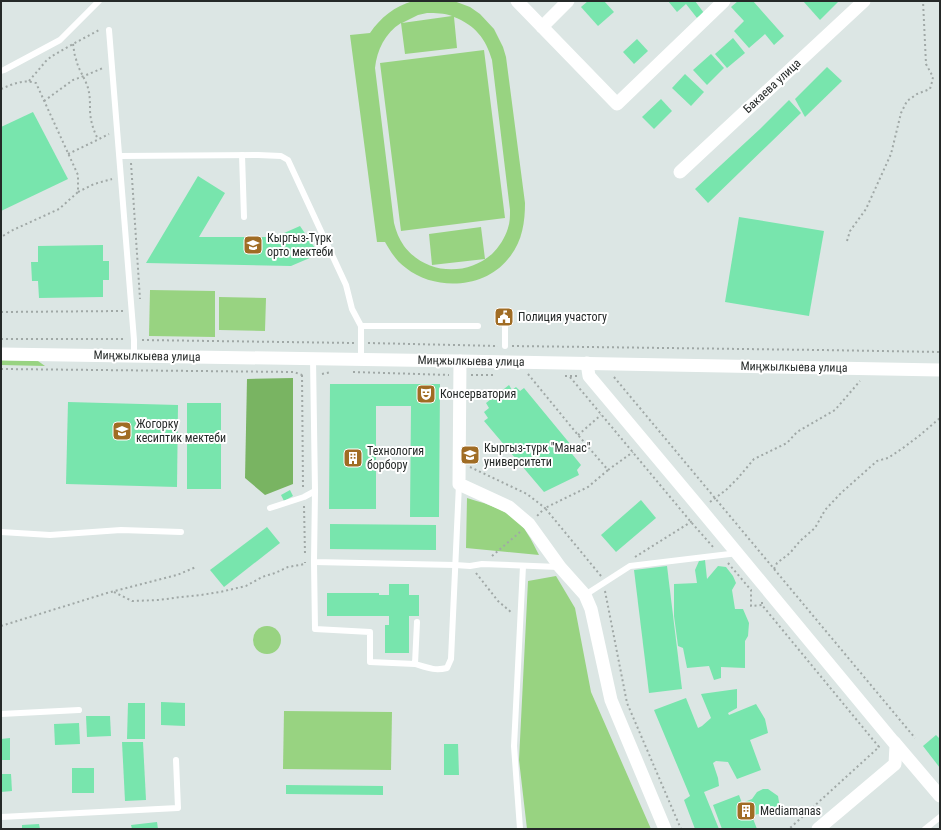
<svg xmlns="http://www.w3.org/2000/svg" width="941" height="830" font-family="'Roboto Condensed',sans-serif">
  <rect width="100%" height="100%" fill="#dce6e4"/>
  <g fill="#98d381" fill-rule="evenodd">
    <path d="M413,1H454L470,7L480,14L494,29L503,47L506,57L525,203C525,223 522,243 508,259C484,289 435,291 406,268C396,261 391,252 385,242H377L350,35L370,33C380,18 395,6 413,1ZM427,13C436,13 444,13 452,16L402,23L418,15ZM454,17C475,25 486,39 492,60L510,210C510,216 510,222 508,228C505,238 499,247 492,254C466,277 425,274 404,246C399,239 396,231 394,223L375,68C377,50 385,33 401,23L405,54L457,48Z"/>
    <path d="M484,50L505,218L401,231L380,63Z"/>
    <path d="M481,227L485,259L432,265L429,234Z"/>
    <path d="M150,290L215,291V337L149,336Z"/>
    <path d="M219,297L266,298L265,331L219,330Z"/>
    <path d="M1,360L38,361L45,366L1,365Z"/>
    <path d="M467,498C490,505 514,511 527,533C532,540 535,548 539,555L466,548Z"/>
    <path d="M556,576L575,608L591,692L651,829H527L519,760L528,581Z"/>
    <circle cx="267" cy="640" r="14"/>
    <path d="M284,711L392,712L391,770L283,769Z"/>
  </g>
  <path fill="#79b462" d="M293,378V484L265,495L245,478L247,379Z"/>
  <g fill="#78e5ad">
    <path d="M588,1H604L614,12L598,26L581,7Z"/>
    <path d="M668,1H695L704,13L697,18L686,4L677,12Z"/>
    <path d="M738,1H753L784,36L774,45L765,34L749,48L734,31L744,21L731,7Z"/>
    <path d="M803,1H839L820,20Z"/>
    <path d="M733,38L745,53L727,68L715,54Z"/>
    <path d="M637,39L648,51L634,64L623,52Z"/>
    <path d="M711,54L724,68L707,85L693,70Z"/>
    <path d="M827,67L842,81L805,117L795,99Z"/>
    <path d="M685,74L704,92L691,106L672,88Z"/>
    <path d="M661,99L672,111L654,129L642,117Z"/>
    <path d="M789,100L801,113L708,203L695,189L760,129Z"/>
    <path d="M33,112L68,179L1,211V127Z"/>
    <path d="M198,176L225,193L199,237H275L300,226L319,254L291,266L146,263Z"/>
    <path d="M739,217L824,231L809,316L725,302Z"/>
    <path d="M103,245V261H109V280H103V297L39,298L38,281H32L31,262H38V246Z"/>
    <path d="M330,384H440L439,517H410L411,406H376V509H329Z"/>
    <path d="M509,385L512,390L516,387L520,391L524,388L571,445L568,449L581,465L577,470L579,475L544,492L484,421L488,418L484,412L489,408L486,403Z"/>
    <path d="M68,402L178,405L177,487L66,484Z"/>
    <rect x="187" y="403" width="34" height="86"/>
    <path d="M290,490L293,496L284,501L281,495Z"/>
    <path d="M641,500L656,518L616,552L601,535Z"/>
    <path d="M330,524L436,525V550L330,549Z"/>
    <path d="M267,527L280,543L224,587L210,570Z"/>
    <path d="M705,560L707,579L718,566L726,567L733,576L736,583L732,590L735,609H743L749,623L748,636L745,641V668L721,667V678L714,680L709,666L687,668L683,648L678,646L674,616V584L697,583L695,570L699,561Z"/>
    <path d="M667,566L682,689L649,693L634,570Z"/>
    <path d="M389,584H409V595H419V616H409V653H385V625H389V616H327V593H379V595H389Z"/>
    <path d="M737,689V708L728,713L729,715L756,704L765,719L768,733L750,740L761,770L737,779L728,762L716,761L713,763L718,778L719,786L704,792L719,829H695L684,800L690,796L654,710L686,698L698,728L702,726L711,718L701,694Z"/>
    <path d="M161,702L185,703V726L161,725Z"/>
    <path d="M128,703H145V739H127Z"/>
    <path d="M86,716H110L111,736L87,737Z"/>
    <path d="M79,723L80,744L55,745L54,724Z"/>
    <path d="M936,735L940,739V768L923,746Z"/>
    <path d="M10,738V760H1V739Z"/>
    <path d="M122,742H143L146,800L125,801Z"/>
    <path d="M444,744H458L459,775H444Z"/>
    <rect x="72" y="768" width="22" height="25"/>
    <path d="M1,774H11L12,791L1,792Z"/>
    <path d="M286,785L383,786V795L286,794Z"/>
    <path d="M763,789H768L778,796L780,808L770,816L758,814L752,816L757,829H722L713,805L739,795L742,803L752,799L757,792Z"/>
    <path d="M157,822L158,829H132L131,825Z"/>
    <path d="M39,824L40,829H22V825Z"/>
  </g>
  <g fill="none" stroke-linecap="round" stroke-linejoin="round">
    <g stroke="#a0a8a6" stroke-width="2" stroke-dasharray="2 3" stroke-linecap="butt">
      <path d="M73,44C74,49 74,54 76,59C78,69 85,78 88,88C90,95 90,102 90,109C90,119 93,130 98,139"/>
      <path d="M29,81L46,61L52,56L73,44L101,29"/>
      <path d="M1,89C13,84 23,79 36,83L78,175V192L59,209L13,230L1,237"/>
      <path d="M44,101L73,80L84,76L103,68"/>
      <path d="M68,154L91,143L109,134"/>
      <path d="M131,163L140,299"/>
      <path d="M78,192L94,184L112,179"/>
      <path d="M847,241L850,231L866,209L891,154L901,113L907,101L917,94L930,89L932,82L933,77L926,64L923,1"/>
      <path d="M1,312L123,311"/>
      <path d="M1,339H126"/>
      <path d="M142,340L354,343"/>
      <path d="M368,343L498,346"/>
      <path d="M512,346L820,350L940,352"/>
      <path d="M1,369L294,372L302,375H305"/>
      <path d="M353,372L449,375"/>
      <path d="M322,374L331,372"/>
      <path d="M528,374L578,435L608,470L633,452"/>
      <path d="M302,375L303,488"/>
      <path d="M471,375H493"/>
      <path d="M565,376H577"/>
      <path d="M570,377L691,522L714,548"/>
      <path d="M614,377L915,738"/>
      <path d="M578,435L601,415"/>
      <path d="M470,467L527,494L545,508L537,516"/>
      <path d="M710,502L726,490L738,478L754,459L787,443L797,432L835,410L860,381"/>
      <path d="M304,506L305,554"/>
      <path d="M492,556L520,532"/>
      <path d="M635,557L694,520"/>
      <path d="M728,563L751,590V606L762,605"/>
      <path d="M774,569L777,563L790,553L800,541L815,528L825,510L841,493L877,461L888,458L903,448L919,436L940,418"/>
      <path d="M476,573L498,601L512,613"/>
      <path d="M601,576L545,508L588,487L608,470"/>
      <path d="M605,591L627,703L681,829"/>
      <path d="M114,592L132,601L159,600L181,597L201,595L220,592L246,586L262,577L275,573L288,567L305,564V562"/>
      <path d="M762,602V605L879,747L789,829"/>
      <path d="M1,626L107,593L177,575L196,567"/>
    </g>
    <g stroke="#fff" stroke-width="6">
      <path d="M109,30L134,340V356"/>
      <path d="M1,71L4,70L60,40L99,1"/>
      <path d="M242,155L244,217"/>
      <path d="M120,156L258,155L281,156L288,160L346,285L352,309L361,326V359"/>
      <path d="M505,324V346"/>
      <path d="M361,326H478"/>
      <path d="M315,491L314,562L455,565L470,566L482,564L559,567"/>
      <path d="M270,508L304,497L315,491L313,359"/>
      <path d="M1,532L50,535L121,530L181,532"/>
      <path d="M314,562L315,629L370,632V662L415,664L417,622"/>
      <path d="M585,595L630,566L738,553"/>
      <path d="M415,664C428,668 435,671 447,668L451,659L459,484"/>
      <path d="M1,714L79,710"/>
      <path d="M1,817L178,808L176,760"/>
      <path d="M520,829L514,746L523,566"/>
      <path d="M925,829L940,817"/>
    </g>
    <g stroke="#fff" stroke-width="13">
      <path d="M517,1L617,104L724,1"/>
      <path d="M542,27L568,1"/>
      <path d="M680,172L864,1"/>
      <path d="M1,354L460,361L940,370"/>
      <path d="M460,361L459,484L509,507L529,524L560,567L585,595L591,609L611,700L665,829"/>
      <path d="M587,363L589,376L703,512L896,745L895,764L818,829"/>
      <path d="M894,742L940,796"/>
    </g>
  </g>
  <defs>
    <g id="school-square" transform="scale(1)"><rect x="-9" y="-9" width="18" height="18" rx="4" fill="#a06c24" stroke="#fff"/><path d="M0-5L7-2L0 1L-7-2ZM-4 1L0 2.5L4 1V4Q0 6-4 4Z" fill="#fff"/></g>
    <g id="civic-square" transform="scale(1)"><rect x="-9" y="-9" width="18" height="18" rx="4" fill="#a06c24" stroke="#fff"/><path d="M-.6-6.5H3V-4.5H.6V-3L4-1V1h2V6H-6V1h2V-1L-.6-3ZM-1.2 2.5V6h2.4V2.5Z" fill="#fff"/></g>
    <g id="theatre-square" transform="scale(1)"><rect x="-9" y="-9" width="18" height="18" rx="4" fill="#a06c24" stroke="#fff"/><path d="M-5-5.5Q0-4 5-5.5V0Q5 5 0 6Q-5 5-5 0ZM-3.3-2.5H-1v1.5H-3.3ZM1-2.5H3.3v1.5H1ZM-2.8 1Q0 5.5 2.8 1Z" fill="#fff"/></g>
    <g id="university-square" transform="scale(1)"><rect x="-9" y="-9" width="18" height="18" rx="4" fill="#a06c24" stroke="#fff"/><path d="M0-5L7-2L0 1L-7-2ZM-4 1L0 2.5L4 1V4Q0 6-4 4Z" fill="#fff"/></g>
    <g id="building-square" transform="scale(1)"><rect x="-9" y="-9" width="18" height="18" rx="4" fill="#a06c24" stroke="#fff"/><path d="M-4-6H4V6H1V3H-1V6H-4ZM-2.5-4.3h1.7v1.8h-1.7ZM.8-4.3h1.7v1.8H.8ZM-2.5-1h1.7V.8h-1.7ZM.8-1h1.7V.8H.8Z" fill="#fff"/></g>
  </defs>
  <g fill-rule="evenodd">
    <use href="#school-square" x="253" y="245"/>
    <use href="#civic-square" x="504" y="317"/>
    <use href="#theatre-square" x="426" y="394"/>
    <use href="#university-square" x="122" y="431"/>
    <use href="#university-square" x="470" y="455"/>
    <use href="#building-square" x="353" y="458"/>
    <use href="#building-square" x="746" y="811"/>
  </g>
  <g text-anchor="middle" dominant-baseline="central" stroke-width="4" stroke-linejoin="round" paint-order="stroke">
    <g font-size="12" fill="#252928" stroke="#fff">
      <text transform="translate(772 86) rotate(-43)">Бакаева улица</text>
      <text transform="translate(147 356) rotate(1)">Миңжылкыева улица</text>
      <text transform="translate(471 361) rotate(1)">Миңжылкыева улица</text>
      <text transform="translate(794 367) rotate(1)">Миңжылкыева улица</text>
    </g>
    <g font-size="12" fill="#252928" stroke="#fff" text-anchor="start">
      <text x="267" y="238">Кыргыз-Түрк<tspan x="267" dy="14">орто мектеби</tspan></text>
      <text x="518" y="317">Полиция участогу</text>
      <text x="440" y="394">Консерватория</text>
      <text x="136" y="424">Жогорку<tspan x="136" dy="14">кесиптик мектеби</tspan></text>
      <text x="484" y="448">Кыргыз-түрк "Манас"<tspan x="484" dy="14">университети</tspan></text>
      <text x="367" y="451">Технология<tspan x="367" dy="14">борбору</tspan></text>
      <text x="760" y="811">Mediamanas</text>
    </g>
  </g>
  <rect width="941" height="830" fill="none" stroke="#252928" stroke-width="4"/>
</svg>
